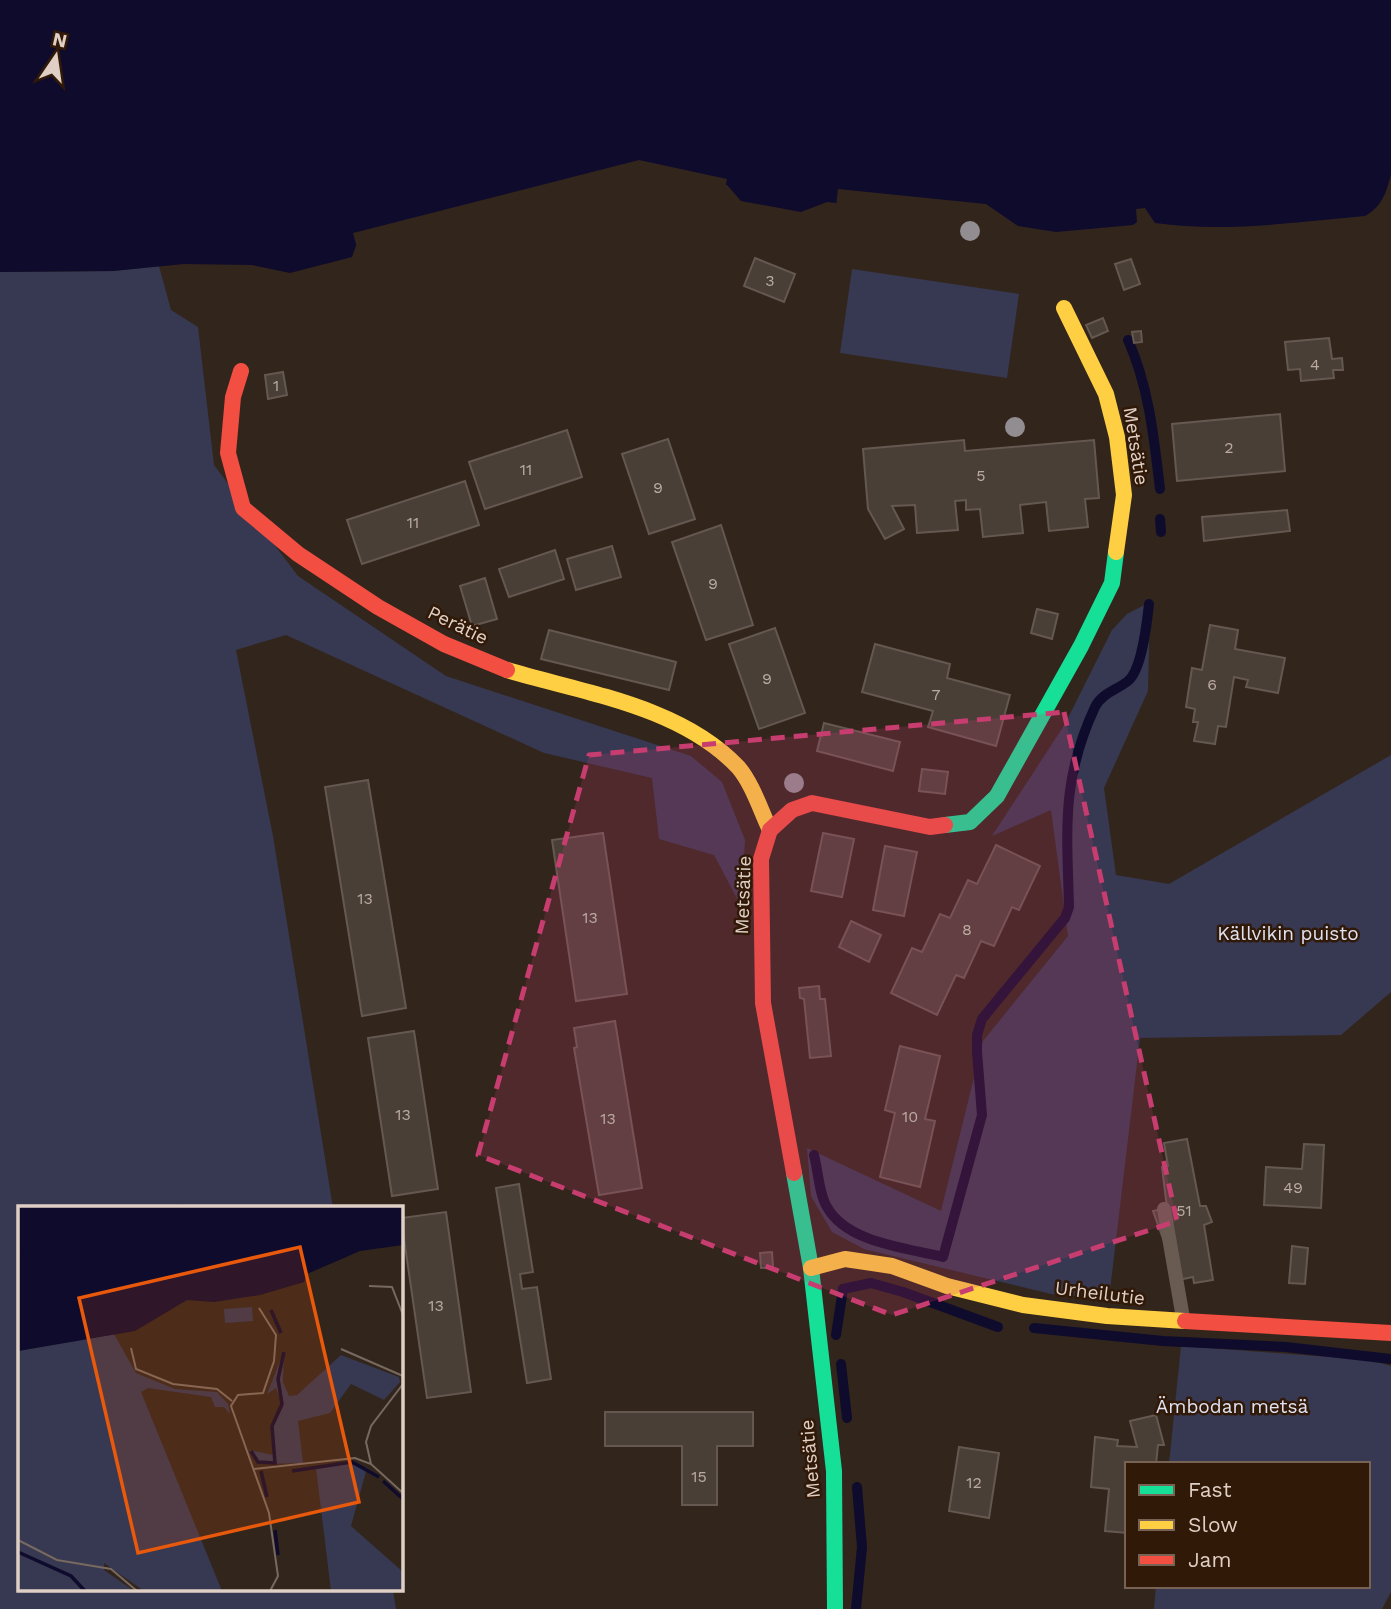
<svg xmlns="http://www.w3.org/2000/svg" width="1391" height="1609" font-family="'Work Sans',sans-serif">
  <rect width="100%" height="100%" fill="#32251c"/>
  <g fill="#373851">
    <path d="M159,266L171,310L198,327L214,465L298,576L446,676L691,756L722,782L745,840L741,906L714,855L659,839L652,778L544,753L286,635L236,650L273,836L333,1208H19V1590H393L396,1609H0V272L113,271Z"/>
    <path d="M852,269L1019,294L1007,378L840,353Z"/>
    <path d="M1150,602L1148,691L1104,788L1116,875L1169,884L1391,755V992L1341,1035L1140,1038L1109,1299L1051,1294L864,1249L832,1232L811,1196L807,1148L941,1211L983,1041L1068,936L1051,810L992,836L1065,724L1112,630L1127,614Z"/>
    <path d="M1181,1346L1370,1360L1391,1366V1592L1382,1609H1154L1156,1586H1368V1464H1169Z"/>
  </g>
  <path fill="#0f0b2d" d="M0,0H1391V174C1387,191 1382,207 1365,216C1296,222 1224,233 1155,223L1145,208L1136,209L1137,222L1133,225L1056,232L973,219L827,202L801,212L741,201L727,185L639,164L359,237L352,257L290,273L252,265L184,264L113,271L0,272Z"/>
  <g fill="#32251c">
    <path d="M639,160L727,179L725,189L639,168L361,240L357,248L353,233Z"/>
    <path d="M838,189L986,204L1024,230L836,207Z"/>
  </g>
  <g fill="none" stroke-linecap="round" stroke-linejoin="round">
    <g stroke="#0f0b2d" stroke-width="10">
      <path d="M1128,340C1149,387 1154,438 1160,489"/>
      <path d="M1160,519L1161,532"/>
      <path d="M814,1155C818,1170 819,1194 827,1207C847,1243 907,1248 943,1257L982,1115L977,1052V1035L982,1019L1065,918L1069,907C1067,829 1061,780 1095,707C1102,693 1117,690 1128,681C1142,670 1147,622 1149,604"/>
      <path d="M1034,1328L1163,1341L1286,1347L1391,1359"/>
      <path d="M836,1335L843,1289L871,1283L903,1292L998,1327"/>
      <path d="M841,1364L847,1418"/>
      <path d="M856,1609L862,1547L857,1487"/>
    </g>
  </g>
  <g fill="#4a3f37" stroke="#645850" stroke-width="2">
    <path d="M755,258L795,274L784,302L744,286Z"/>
    <path d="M1131,259L1140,284L1124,290L1115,264Z"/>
    <path d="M1103,318L1108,331L1092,338L1086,325Z"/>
    <path d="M1141,331L1142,342L1134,343L1132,332Z"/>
    <path d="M1329,338L1332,359L1342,358L1343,370H1333L1334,378L1301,381L1300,369L1288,370L1285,342Z"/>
    <path d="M283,372L287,395L268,399L265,375Z"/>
    <path d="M1280,414L1285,471L1177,481L1172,424Z"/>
    <path d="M567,430L582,477L485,509L469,462Z"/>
    <path d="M668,439L695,519L649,534L622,454Z"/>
    <path d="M964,440L965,451L1094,440L1099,498L1085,499L1088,527L1049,531L1046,502L1020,505L1023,533L983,537L980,509L966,510V500L955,501L958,530L917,533L915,505L892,506L904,529L885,539L868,509L863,449Z"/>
    <path d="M465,481L479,525L362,564L347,520Z"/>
    <path d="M1287,510L1290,531L1204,541L1202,517Z"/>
    <path d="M721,525L753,625L706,640L672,542Z"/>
    <path d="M612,546L621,577L576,590L567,559Z"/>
    <path d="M555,550L564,579L509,597L499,569Z"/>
    <path d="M485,578L497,619L472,626L460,586Z"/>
    <path d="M1037,609L1058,614L1052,639L1031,633Z"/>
    <path d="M1210,625L1238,630L1235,649L1285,658L1278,693L1246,687L1248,680L1234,677L1226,727L1218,726L1215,744L1194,741L1198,722H1193L1195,709L1186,707L1192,668L1202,670Z"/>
    <path d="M775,628L805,713L759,729L729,644Z"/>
    <path d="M549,630L676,662L669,690L541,659Z"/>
    <path d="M875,644L950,664L947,678L1010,695L996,746L928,727L933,711L862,692Z"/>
    <path d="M824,723L900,742L893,771L817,751Z"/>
    <path d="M922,769L948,772L945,794L919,791Z"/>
    <path d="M368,780L406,1008L362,1016L325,787Z"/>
    <path d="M603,833L627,994L576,1001L552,840Z"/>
    <path d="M823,833L854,839L842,897L811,891Z"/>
    <path d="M996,845L1040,866L1019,910L1012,907L994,946L981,941L964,978L956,975L937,1015L891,993L912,948L922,952L940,914L950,918L968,880L977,884Z"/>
    <path d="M885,846L917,852L904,916L873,910Z"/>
    <path d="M851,921L881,935L869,962L839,947Z"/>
    <path d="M819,986L820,999H825L831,1056L810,1058L804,999L800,998L799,988Z"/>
    <path d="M615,1021L642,1188L599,1195L574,1048L577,1047L574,1028Z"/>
    <path d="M414,1031L438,1189L392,1196L368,1038Z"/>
    <path d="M900,1046L940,1056L925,1119L935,1121L920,1187L880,1177L895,1113L885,1110Z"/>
    <path d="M1187,1139L1200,1206H1206L1212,1222L1204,1225L1213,1280L1194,1283L1193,1277L1178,1280L1153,1211L1167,1208L1162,1167L1168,1166L1164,1143Z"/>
    <path d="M1304,1144L1324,1145L1321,1208L1264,1205L1266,1167L1302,1169Z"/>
    <path d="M519,1184L533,1272L520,1274L522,1289L537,1287L551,1379L527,1383L496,1188Z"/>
    <path d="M446,1212L471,1392L427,1398L401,1218Z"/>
    <path d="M1292,1246L1308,1248L1305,1284L1289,1283Z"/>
    <path d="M772,1252L773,1267L761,1268L760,1253Z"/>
    <path d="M605,1412H753V1446H717V1505H682V1446H605Z"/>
    <path d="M1156,1415L1164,1445H1158L1156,1464H1127V1533L1105,1531L1109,1489L1091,1487L1095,1437L1118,1440L1117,1446L1137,1447L1130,1421Z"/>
    <path d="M959,1447L999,1453L989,1518L949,1511Z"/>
  </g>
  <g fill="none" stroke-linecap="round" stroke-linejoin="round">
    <path stroke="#695b52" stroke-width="14" d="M1164,1209L1183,1318"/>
    <g stroke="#16e098" stroke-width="16">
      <path d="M945,825L970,822L997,796L1081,646L1112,583L1116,552"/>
      <path d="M794,1173L811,1268L834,1471L835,1609"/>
    </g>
    <g stroke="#ffcf43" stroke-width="16">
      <path d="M1064,308L1106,394L1117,437L1124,495L1116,552"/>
      <path d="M507,670C584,693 680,706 738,767C752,783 761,811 770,830"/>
      <path d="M811,1268L845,1259L892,1266L947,1286L1023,1305L1107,1316L1185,1321"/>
    </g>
    <g stroke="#f24e42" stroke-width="16">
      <path d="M241,371L233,397L228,453L243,508L298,554L378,607L444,644L507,670"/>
      <path d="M794,1173L763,1003L761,859L770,830L792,810L812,803L930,827L945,825"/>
      <path d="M1185,1321L1391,1333"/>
    </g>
  </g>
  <g fill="#928d91">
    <circle cx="970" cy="231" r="10"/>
    <circle cx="1015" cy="427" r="10"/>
    <circle cx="794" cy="783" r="10"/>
  </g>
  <path fill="#c83d70" fill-opacity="0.2" stroke="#c83d70" stroke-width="5" stroke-dasharray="14 9" stroke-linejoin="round" d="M1064,712L1177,1221L892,1315L478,1155L589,755Z"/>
  <g text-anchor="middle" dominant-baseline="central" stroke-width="5" stroke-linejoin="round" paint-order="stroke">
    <g font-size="16" fill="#baaba1">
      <text x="770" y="280">3</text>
      <text x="1315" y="364">4</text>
      <text x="276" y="385">1</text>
      <text x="1229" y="447">2</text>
      <text x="526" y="469">11</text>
      <text x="981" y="475">5</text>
      <text x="658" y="487">9</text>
      <text x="413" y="522">11</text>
      <text x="713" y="583">9</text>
      <text x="767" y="678">9</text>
      <text x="1212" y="684">6</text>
      <text x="936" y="694">7</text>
      <text x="365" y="898">13</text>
      <text x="590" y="917">13</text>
      <text x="967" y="929">8</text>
      <text x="403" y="1114">13</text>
      <text x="910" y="1116">10</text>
      <text x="608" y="1118">13</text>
      <text x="1293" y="1187">49</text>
      <text x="1184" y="1210">51</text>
      <text x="436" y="1305">13</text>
      <text x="699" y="1476">15</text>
      <text x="974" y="1482">12</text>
    </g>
    <g font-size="19" fill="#dfcfc4" stroke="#311908">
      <text transform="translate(1136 446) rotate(81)">Metsätie</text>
      <text transform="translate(458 625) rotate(26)">Perätie</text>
      <text transform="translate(743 895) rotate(-88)">Metsätie</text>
      <text transform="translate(1100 1293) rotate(7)">Urheilutie</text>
      <text transform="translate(810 1459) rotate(-95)">Metsätie</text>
    </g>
    <g font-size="19" fill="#e0e2f1" stroke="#311908">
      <text x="1288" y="933">Källvikin puisto</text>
      <text x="1232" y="1406">Ämbodan metsä</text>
    </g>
  </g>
  <g transform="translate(18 1206)">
    <rect width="385" height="385" fill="#32251c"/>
    <path d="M234,101L235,115L207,117L206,103ZM96,128L118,167L157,183L199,186L210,198L212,208L206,201H197L193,191L130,182L123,186L204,385H126L86,357V364L116,385H0V145ZM266,145L265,176L271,190L279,189L323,149L381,171L382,176L366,194L333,178L312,207L280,215L285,257L244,258L231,244L255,249V221L265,201L258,182L249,188ZM328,257L349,262L333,320L385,366V385H313L298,262Z" fill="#373851"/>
    <path d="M0,0H385V39L342,45L289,68L286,76L242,89L196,96L169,94L117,125L0,145Z" fill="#0f0b2d"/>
    <path fill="none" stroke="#0f0b2d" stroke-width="3.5" d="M0,49L165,0M253,104L263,127M233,245L240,256L257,257L254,220L264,198L260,173L266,146M243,265L249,291M274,265L334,256L361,271M365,275L385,293M257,324L260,349M0,346L53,370L67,385"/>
    <path fill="none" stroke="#77695f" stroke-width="2" d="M351,80L374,81L385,109M241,102L258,129L256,155L245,187L220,189L213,200L251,307L260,370L252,385M113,142L118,163L155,178L199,183L214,195M323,143L385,170M353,258L348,236L353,220L385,178M236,263L337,252L353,258L385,287M0,334L39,354L93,363L119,385"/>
    <path fill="#e8590c" fill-opacity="0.15" stroke="#e8590c" stroke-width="3.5" d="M282,41L341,296L120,347L61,92Z"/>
    <rect width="385" height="385" fill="none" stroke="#dfcfc4" stroke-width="3.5"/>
  </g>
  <rect x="1125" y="1462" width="245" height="126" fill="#311908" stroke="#776253" stroke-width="2"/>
  <rect x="1139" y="1485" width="35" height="10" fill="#16e098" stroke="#776253" stroke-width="2"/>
  <text x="1188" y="1497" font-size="21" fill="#dfcfc4">Fast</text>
  <rect x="1139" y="1520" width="35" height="10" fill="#ffcf43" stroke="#776253" stroke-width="2"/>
  <text x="1188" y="1532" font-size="21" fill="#dfcfc4">Slow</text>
  <rect x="1139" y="1555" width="35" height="10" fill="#f24e42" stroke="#776253" stroke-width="2"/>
  <text x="1188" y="1567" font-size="21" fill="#dfcfc4">Jam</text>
  <g transform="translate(56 56) rotate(13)" stroke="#311908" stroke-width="5" paint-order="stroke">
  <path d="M0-5L12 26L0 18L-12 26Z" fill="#dfcfc4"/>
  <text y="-10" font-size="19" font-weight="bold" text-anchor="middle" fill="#dfcfc4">N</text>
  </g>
</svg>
